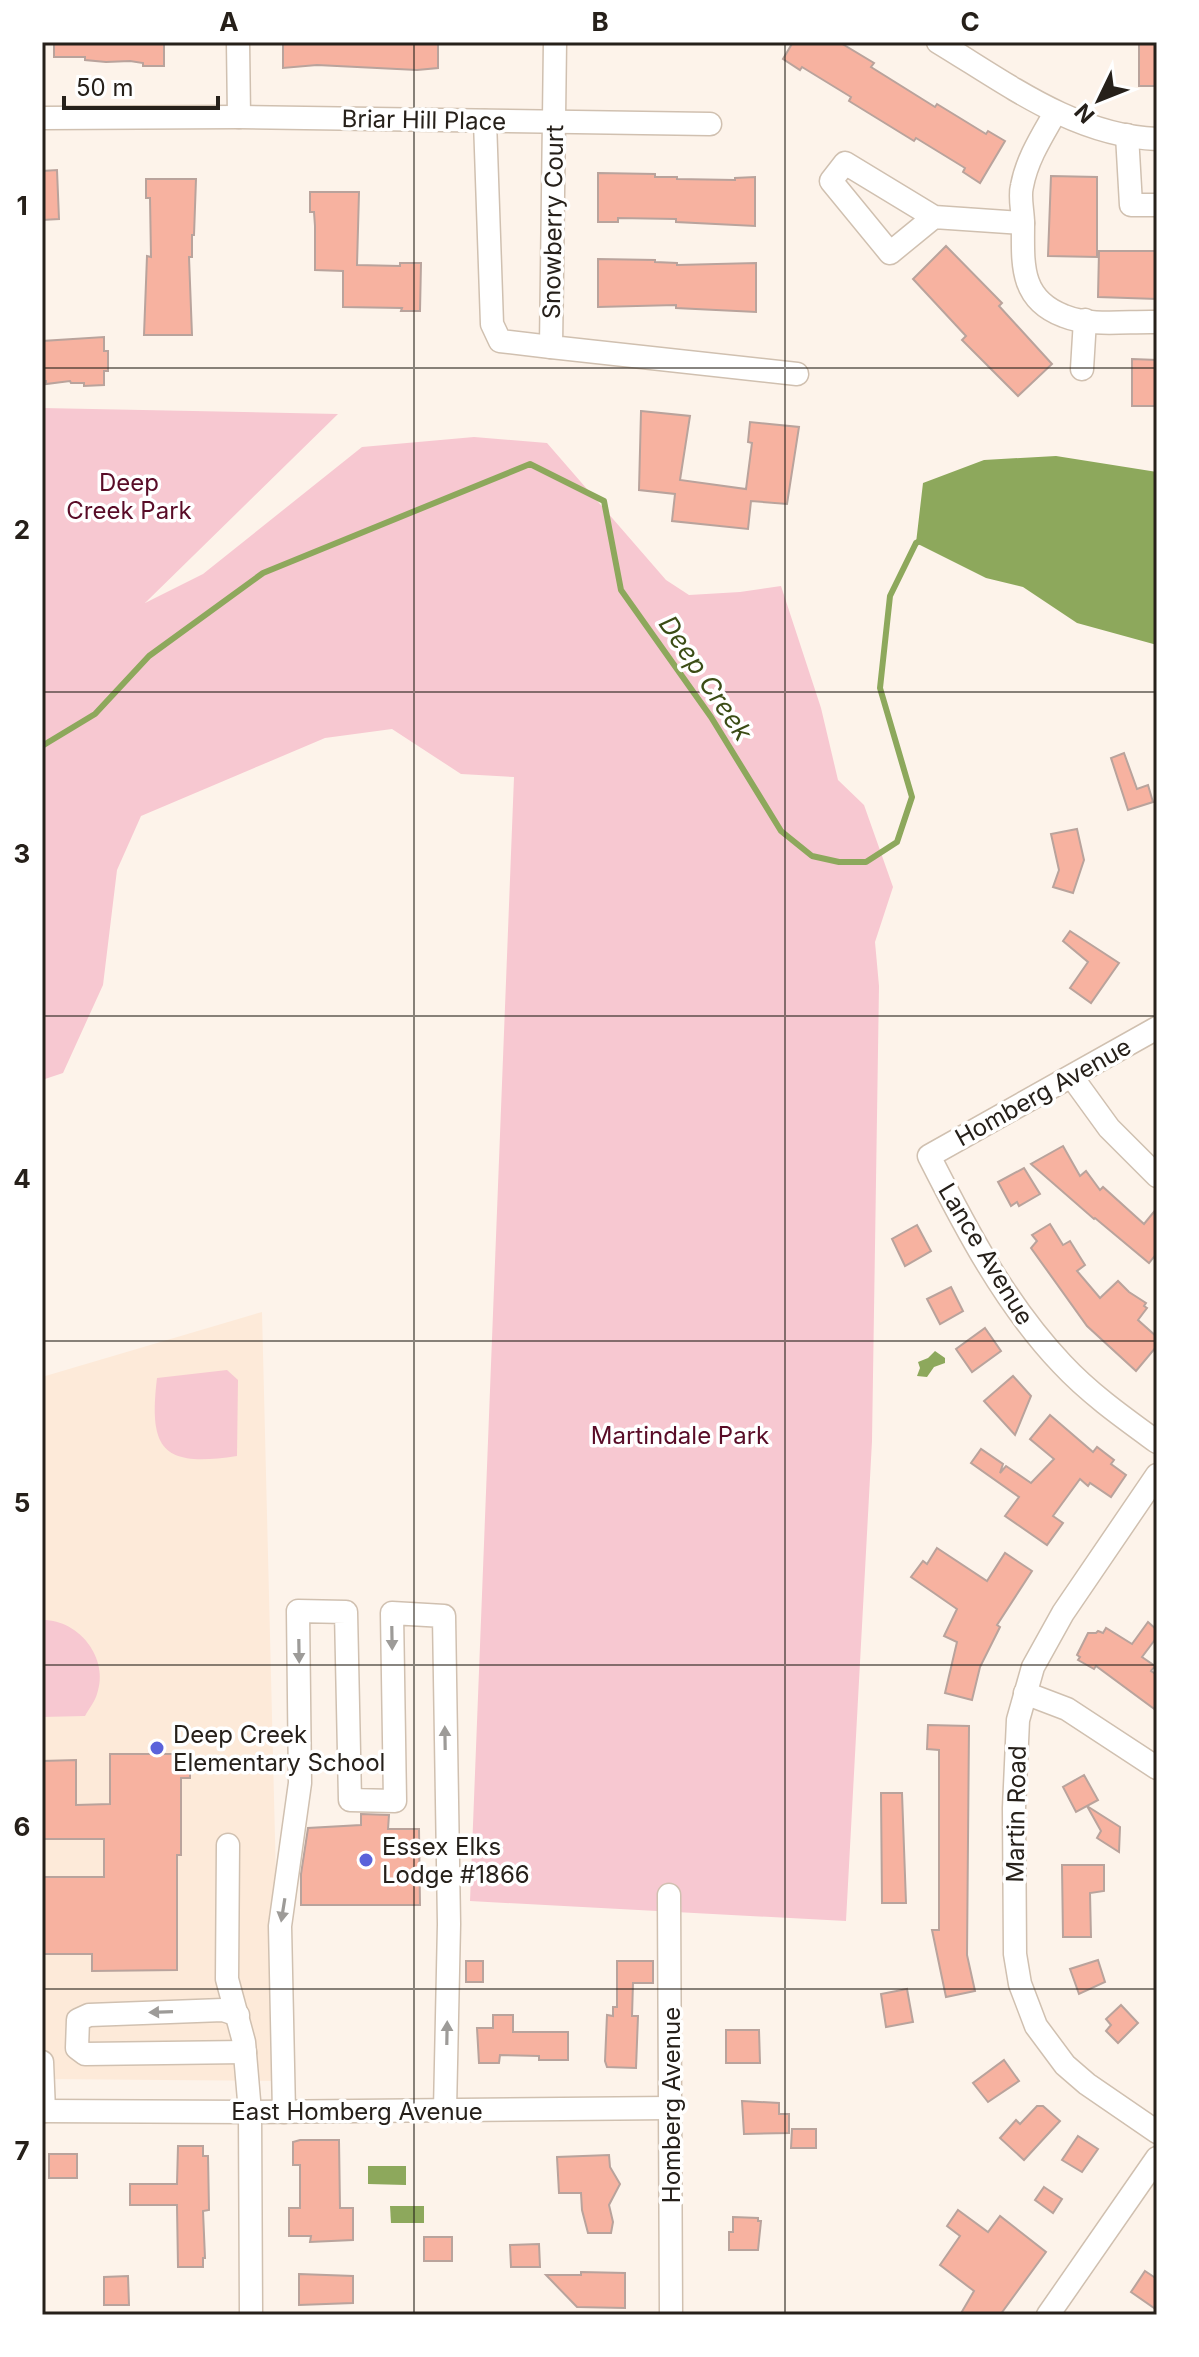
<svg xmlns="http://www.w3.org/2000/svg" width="1199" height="2357" font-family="Inter,sans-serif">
  <rect width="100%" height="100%" fill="#fdf3ea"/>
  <path fill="#fdead9" d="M262,1312L281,2081L42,2079V1377Z"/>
  <g fill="#f7c8d1">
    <path d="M42,408L338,414L145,603L203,574L362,447L474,437L547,443L666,580L689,595L740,592L781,586L821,708L838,780L864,805L893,887L875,942L879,986L872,1441L846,1921L470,1901L514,777L461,774L392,729L325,738L141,816L117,870L103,985L63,1073L42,1080Z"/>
    <path d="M227,1370L238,1380L237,1456C164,1467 148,1452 157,1378Z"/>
    <path d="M42,1620C78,1619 110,1658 97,1694C95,1701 89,1709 85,1716L42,1717Z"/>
  </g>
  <g fill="#8da85c">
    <path d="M1056,456L1157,472V645L1077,623L1023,587L986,578L916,543L923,483L984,460Z"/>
    <path d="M935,1351L945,1358V1363L934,1367L927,1377L917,1376L920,1368L918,1362L928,1358Z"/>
    <path d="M368,2166H406V2185L368,2184Z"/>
    <path d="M390,2206H424V2223H391Z"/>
  </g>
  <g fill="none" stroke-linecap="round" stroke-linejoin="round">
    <path stroke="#8da85c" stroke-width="6" d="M42,746L95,714L149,656L263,573L530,464L604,501L621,590L711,717L781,831L812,856L839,862H866L897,842L912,797L880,688L890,596L916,543L920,541"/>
  </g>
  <g fill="#f7b2a0" stroke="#b9a39c" stroke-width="2">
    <path d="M54,42H164V66H143V63L130,61L106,62L85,60V57H54Z"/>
    <path d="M283,42H438V68L417,70L317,65L283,68Z"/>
    <path d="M793,42H839L874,63L871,67L935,107L937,104L986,134L988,131L1005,141L980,183L963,172L965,168L916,138L914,141L849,101L851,97L802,67L800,70L783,59Z"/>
    <rect x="1139" y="42" width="18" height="44"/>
    <path d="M57,170L59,219L42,220V171Z"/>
    <path d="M598,173L655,174V177H677V179L735,180V178L755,177V226L676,222V219L618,218V222H598Z"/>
    <path d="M1051,176L1097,177V257L1048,256Z"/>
    <path d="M146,179H196L194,235H192V257H189L192,335H144L147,256L151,257L150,198H146Z"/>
    <path d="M310,192H359L357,265L400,266V263H421L420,311H401L402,308L343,307V271L315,270V226L314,212H310Z"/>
    <path d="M946,246L1002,303L999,306L1052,364L1018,396L962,340L966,336L913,279Z"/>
    <path d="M1099,251H1157V299L1098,297Z"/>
    <path d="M598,259L655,260V262L677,263V265L756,263V312L676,308V305L598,307Z"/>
    <path d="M104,337V351H108V371H104V385L84,386V383H71L70,381L46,384V381H42V341Z"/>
    <path d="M1132,359L1157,360V406H1132Z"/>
    <path d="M641,411L690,416L680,480L746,489L752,443L748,442L750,422L799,427L787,504L751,501L748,529L672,521L675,494L639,490Z"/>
    <path d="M1124,753L1137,789L1148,785L1153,802L1128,810L1111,758Z"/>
    <path d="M1077,829L1084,860L1073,893L1053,887L1059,870L1051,834Z"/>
    <path d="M1070,931L1119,963L1091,1003L1070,988L1088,962L1063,941Z"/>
    <path d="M1063,1146L1080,1176L1086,1171L1100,1190L1103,1187L1144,1224L1157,1208V1253L1149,1263L1095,1218L1094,1219L1031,1164Z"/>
    <path d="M1024,1168L1040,1194L1019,1206L1017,1202L1011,1206L998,1182Z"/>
    <path d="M1050,1224L1063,1245L1070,1241L1085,1265L1077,1271L1100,1298L1118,1281L1129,1292L1146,1303L1144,1306L1147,1308L1138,1320L1157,1337V1346L1136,1371L1087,1326L1031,1248L1037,1241L1032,1235Z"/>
    <path d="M917,1225L931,1251L905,1266L892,1239Z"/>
    <path d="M951,1287L963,1311L940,1324L927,1299Z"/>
    <path d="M985,1328L1001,1351L972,1372L956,1349Z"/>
    <path d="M1013,1376L1031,1396L1015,1435L984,1401Z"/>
    <path d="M1050,1415L1093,1452L1097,1447L1114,1460L1111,1464L1126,1475L1111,1497L1090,1483L1088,1486L1080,1479L1053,1516L1063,1523L1047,1545L1005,1516L1019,1497L971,1463L981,1449L1003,1464L1000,1473L1006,1466L1031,1483L1054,1459L1030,1439Z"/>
    <path d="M937,1548L987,1581L1005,1553L1032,1571L997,1625L1000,1627L980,1667L972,1700L945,1693L957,1642L944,1636L957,1609L911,1577L923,1561L927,1564Z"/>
    <path d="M1148,1622L1157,1630V1637L1142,1657L1155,1666L1151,1671L1157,1675V1711L1096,1666L1094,1669L1078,1660L1080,1657L1077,1655L1088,1633H1096L1098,1631L1103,1633L1106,1628L1132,1644Z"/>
    <path d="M928,1725L969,1726L967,1955L975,1991L946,1997L932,1930H939V1750L927,1749Z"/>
    <path d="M110,1754H190V1778H181V1855H177V1970L92,1971V1954H42V1877H104V1839H42V1761L76,1760V1805L110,1804Z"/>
    <path d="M1084,1775L1098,1800L1076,1812L1063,1787Z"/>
    <path d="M881,1793H902L906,1903H882Z"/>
    <path d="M1087,1806L1120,1827L1119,1852L1097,1838L1101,1831Z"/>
    <path d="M361,1814L389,1815L388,1829H419L420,1905H301V1874L308,1828L361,1825Z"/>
    <path d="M1062,1865H1104V1891L1090,1893L1091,1937H1063Z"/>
    <path d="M1098,1960L1105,1982L1079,1994L1070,1969Z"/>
    <rect x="466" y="1961" width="17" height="21"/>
    <path d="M617,1961H653V1983H633L632,2016H638L636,2068L607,2067L605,2061L607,2015L613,2016V2007H617Z"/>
    <path d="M907,1989L913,2022L886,2027L881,1994Z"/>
    <path d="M1121,2005L1138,2023L1118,2043L1106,2031L1111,2025L1106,2019Z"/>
    <path d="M493,2015H513V2032H568V2060H539V2056L500,2055L499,2063H479L477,2028H493Z"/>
    <path d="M726,2030H759L760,2063H726Z"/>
    <path d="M1004,2060L1019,2081L988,2102L973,2083Z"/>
    <path d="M742,2101L779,2103V2114H789V2133L744,2134Z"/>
    <path d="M1037,2106H1043L1060,2121L1024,2160L1000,2138L1016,2120L1020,2124Z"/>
    <path d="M792,2129H816V2148H791Z"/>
    <path d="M1078,2136L1098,2149L1082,2172L1062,2160Z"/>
    <path d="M300,2140H339L340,2208H353V2240L310,2242L311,2236H289V2208H300V2165H293V2142Z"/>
    <path d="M178,2146H203V2156H208L209,2210L203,2211L205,2258H203V2267H178L177,2205H130V2184H177Z"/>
    <rect x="49" y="2154" width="28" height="24"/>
    <path d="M609,2155L610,2167L620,2184L609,2205L613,2222L611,2233H588L582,2210L581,2193H559L557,2157Z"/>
    <path d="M1044,2187L1062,2199L1053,2213L1035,2200Z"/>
    <path d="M958,2210L988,2232L1000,2216L1046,2252L1000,2315H960L974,2291L940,2265L960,2236L947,2226Z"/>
    <path d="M733,2217L758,2218V2221H761L758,2250H729V2232H733Z"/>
    <rect x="424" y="2237" width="28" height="24"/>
    <path d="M539,2244L540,2267H511L510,2245Z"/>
    <path d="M1145,2271L1157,2279V2310L1131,2292Z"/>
    <path d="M581,2272L625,2273V2308L577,2307L546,2275H581Z"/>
    <path d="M299,2274L353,2276V2303L299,2305Z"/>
    <path d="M128,2276L129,2305H104V2277Z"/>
  </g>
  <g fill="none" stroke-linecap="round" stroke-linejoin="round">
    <g stroke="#d0c0b0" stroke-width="25">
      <g id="minor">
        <path d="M238,42L239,117"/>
        <path d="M555,42L551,347L797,374"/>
        <path d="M938,42C1006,83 1075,136 1157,139"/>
        <path d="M1055,113C1042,136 1027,159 1022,186C1019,197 1023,211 1023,223C1023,263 1019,299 1064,316C1091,327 1128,321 1157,322"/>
        <path d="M42,118L239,117L710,124"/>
        <path d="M485,121L492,324L500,341L551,347"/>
        <path d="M1127,135L1131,205H1157"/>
        <path d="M934,217L890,253L831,181L845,163L934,217L1023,223"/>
        <path d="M1082,369L1085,320"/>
        <path d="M1157,1028L929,1156C966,1229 1005,1304 1062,1364C1090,1394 1124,1418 1157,1442"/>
        <path d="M1072,1077L1109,1128L1157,1176"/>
        <path d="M1157,1475L1063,1613L1033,1667L1018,1720L1014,1808L1015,1954L1020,1984L1036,2026L1065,2065L1087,2084L1157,2132"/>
        <path d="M1025,1693L1067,1709L1157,1768"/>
        <path d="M228,1845L227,1979L244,2042L250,2112L251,2315"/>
        <path d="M669,1895L671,2315"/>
        <path d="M238,2015L223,2010L89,2015L78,2020L77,2048L85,2054L245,2052"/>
        <path d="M42,2062L44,2111"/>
        <path d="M42,2111L250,2112L671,2108"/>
        <path d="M284,2112L280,1926L300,1783L298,1611L346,1612L350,1800L395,1801L392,1613L444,1616L449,1924L445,2110"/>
        <path d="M1048,2315L1157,2158"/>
      </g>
    </g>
    <use href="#minor" stroke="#fff" stroke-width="22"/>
  </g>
  <defs><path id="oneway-solid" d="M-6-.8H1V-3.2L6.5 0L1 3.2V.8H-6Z" transform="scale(2)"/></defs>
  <g fill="#9d9b98">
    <use href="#oneway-solid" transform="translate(392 1638) rotate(89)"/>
    <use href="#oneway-solid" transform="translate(299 1651) rotate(89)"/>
    <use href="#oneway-solid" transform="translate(445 1738) rotate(-91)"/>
    <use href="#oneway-solid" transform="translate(283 1910) rotate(99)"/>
    <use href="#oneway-solid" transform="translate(161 2012) rotate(178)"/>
    <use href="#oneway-solid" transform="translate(447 2033) rotate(-89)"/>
  </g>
  <path fill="none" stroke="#26201a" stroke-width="2" stroke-opacity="0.55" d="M414,42V2315M785,42V2315M42,368H1157M42,692H1157M42,1016H1157M42,1341H1157M42,1665H1157M42,1989H1157"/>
  <g fill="#5b62da" stroke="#fff" stroke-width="3">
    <circle cx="157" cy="1748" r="8"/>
    <circle cx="366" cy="1860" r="8"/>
  </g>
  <g text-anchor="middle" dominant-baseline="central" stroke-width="7" stroke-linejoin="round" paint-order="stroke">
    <g font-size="24" fill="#26201a" stroke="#fff">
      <text transform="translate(424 120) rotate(1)">Briar Hill Place</text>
      <text transform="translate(553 222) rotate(-89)">Snowberry Court</text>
      <text transform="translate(1043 1092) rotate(-29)">Homberg Avenue</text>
      <text transform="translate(986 1254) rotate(59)">Lance Avenue</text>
      <text transform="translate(1016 1814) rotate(-89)">Martin Road</text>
      <text transform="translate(671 2105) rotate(-90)">Homberg Avenue</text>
      <text x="357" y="2111">East Homberg Avenue</text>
    </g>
    <g font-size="24" fill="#590c27" stroke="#fff">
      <text x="129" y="482">Deep<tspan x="129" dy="28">Creek Park</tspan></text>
      <text x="680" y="1435">Martindale Park</text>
    </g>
    <g font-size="24" fill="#26201a" stroke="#fff" text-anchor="start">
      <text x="173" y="1734">Deep Creek<tspan x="173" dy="28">Elementary School</tspan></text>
      <text x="382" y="1846">Essex Elks<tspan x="382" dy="28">Lodge #1866</tspan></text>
    </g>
    <g font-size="26" font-style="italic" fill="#3b4c15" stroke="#fff">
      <text transform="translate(706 678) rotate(56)">Deep Creek</text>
    </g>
  </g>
  <rect width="1199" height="2357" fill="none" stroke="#ffffff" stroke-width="88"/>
  <g transform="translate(1099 100) rotate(227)" stroke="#ffffff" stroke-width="6" paint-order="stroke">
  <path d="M0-6L14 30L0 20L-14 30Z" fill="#26201a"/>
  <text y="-12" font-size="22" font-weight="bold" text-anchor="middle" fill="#26201a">N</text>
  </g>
  <path d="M64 96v12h154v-12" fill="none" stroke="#26201a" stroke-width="4"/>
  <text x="76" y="96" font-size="24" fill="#26201a" stroke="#ffffff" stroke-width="6" paint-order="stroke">50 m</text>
  <rect x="44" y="44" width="1111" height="2269" fill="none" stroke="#26201a" stroke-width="3"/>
  <g font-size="26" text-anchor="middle" font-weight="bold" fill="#26201a">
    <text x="229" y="31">A</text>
    <text x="600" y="31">B</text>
    <text x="970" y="31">C</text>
    <text x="22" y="215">1</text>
    <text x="22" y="539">2</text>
    <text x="22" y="863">3</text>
    <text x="22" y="1188">4</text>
    <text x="22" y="1512">5</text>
    <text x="22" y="1836">6</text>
    <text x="22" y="2160">7</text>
  </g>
</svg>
